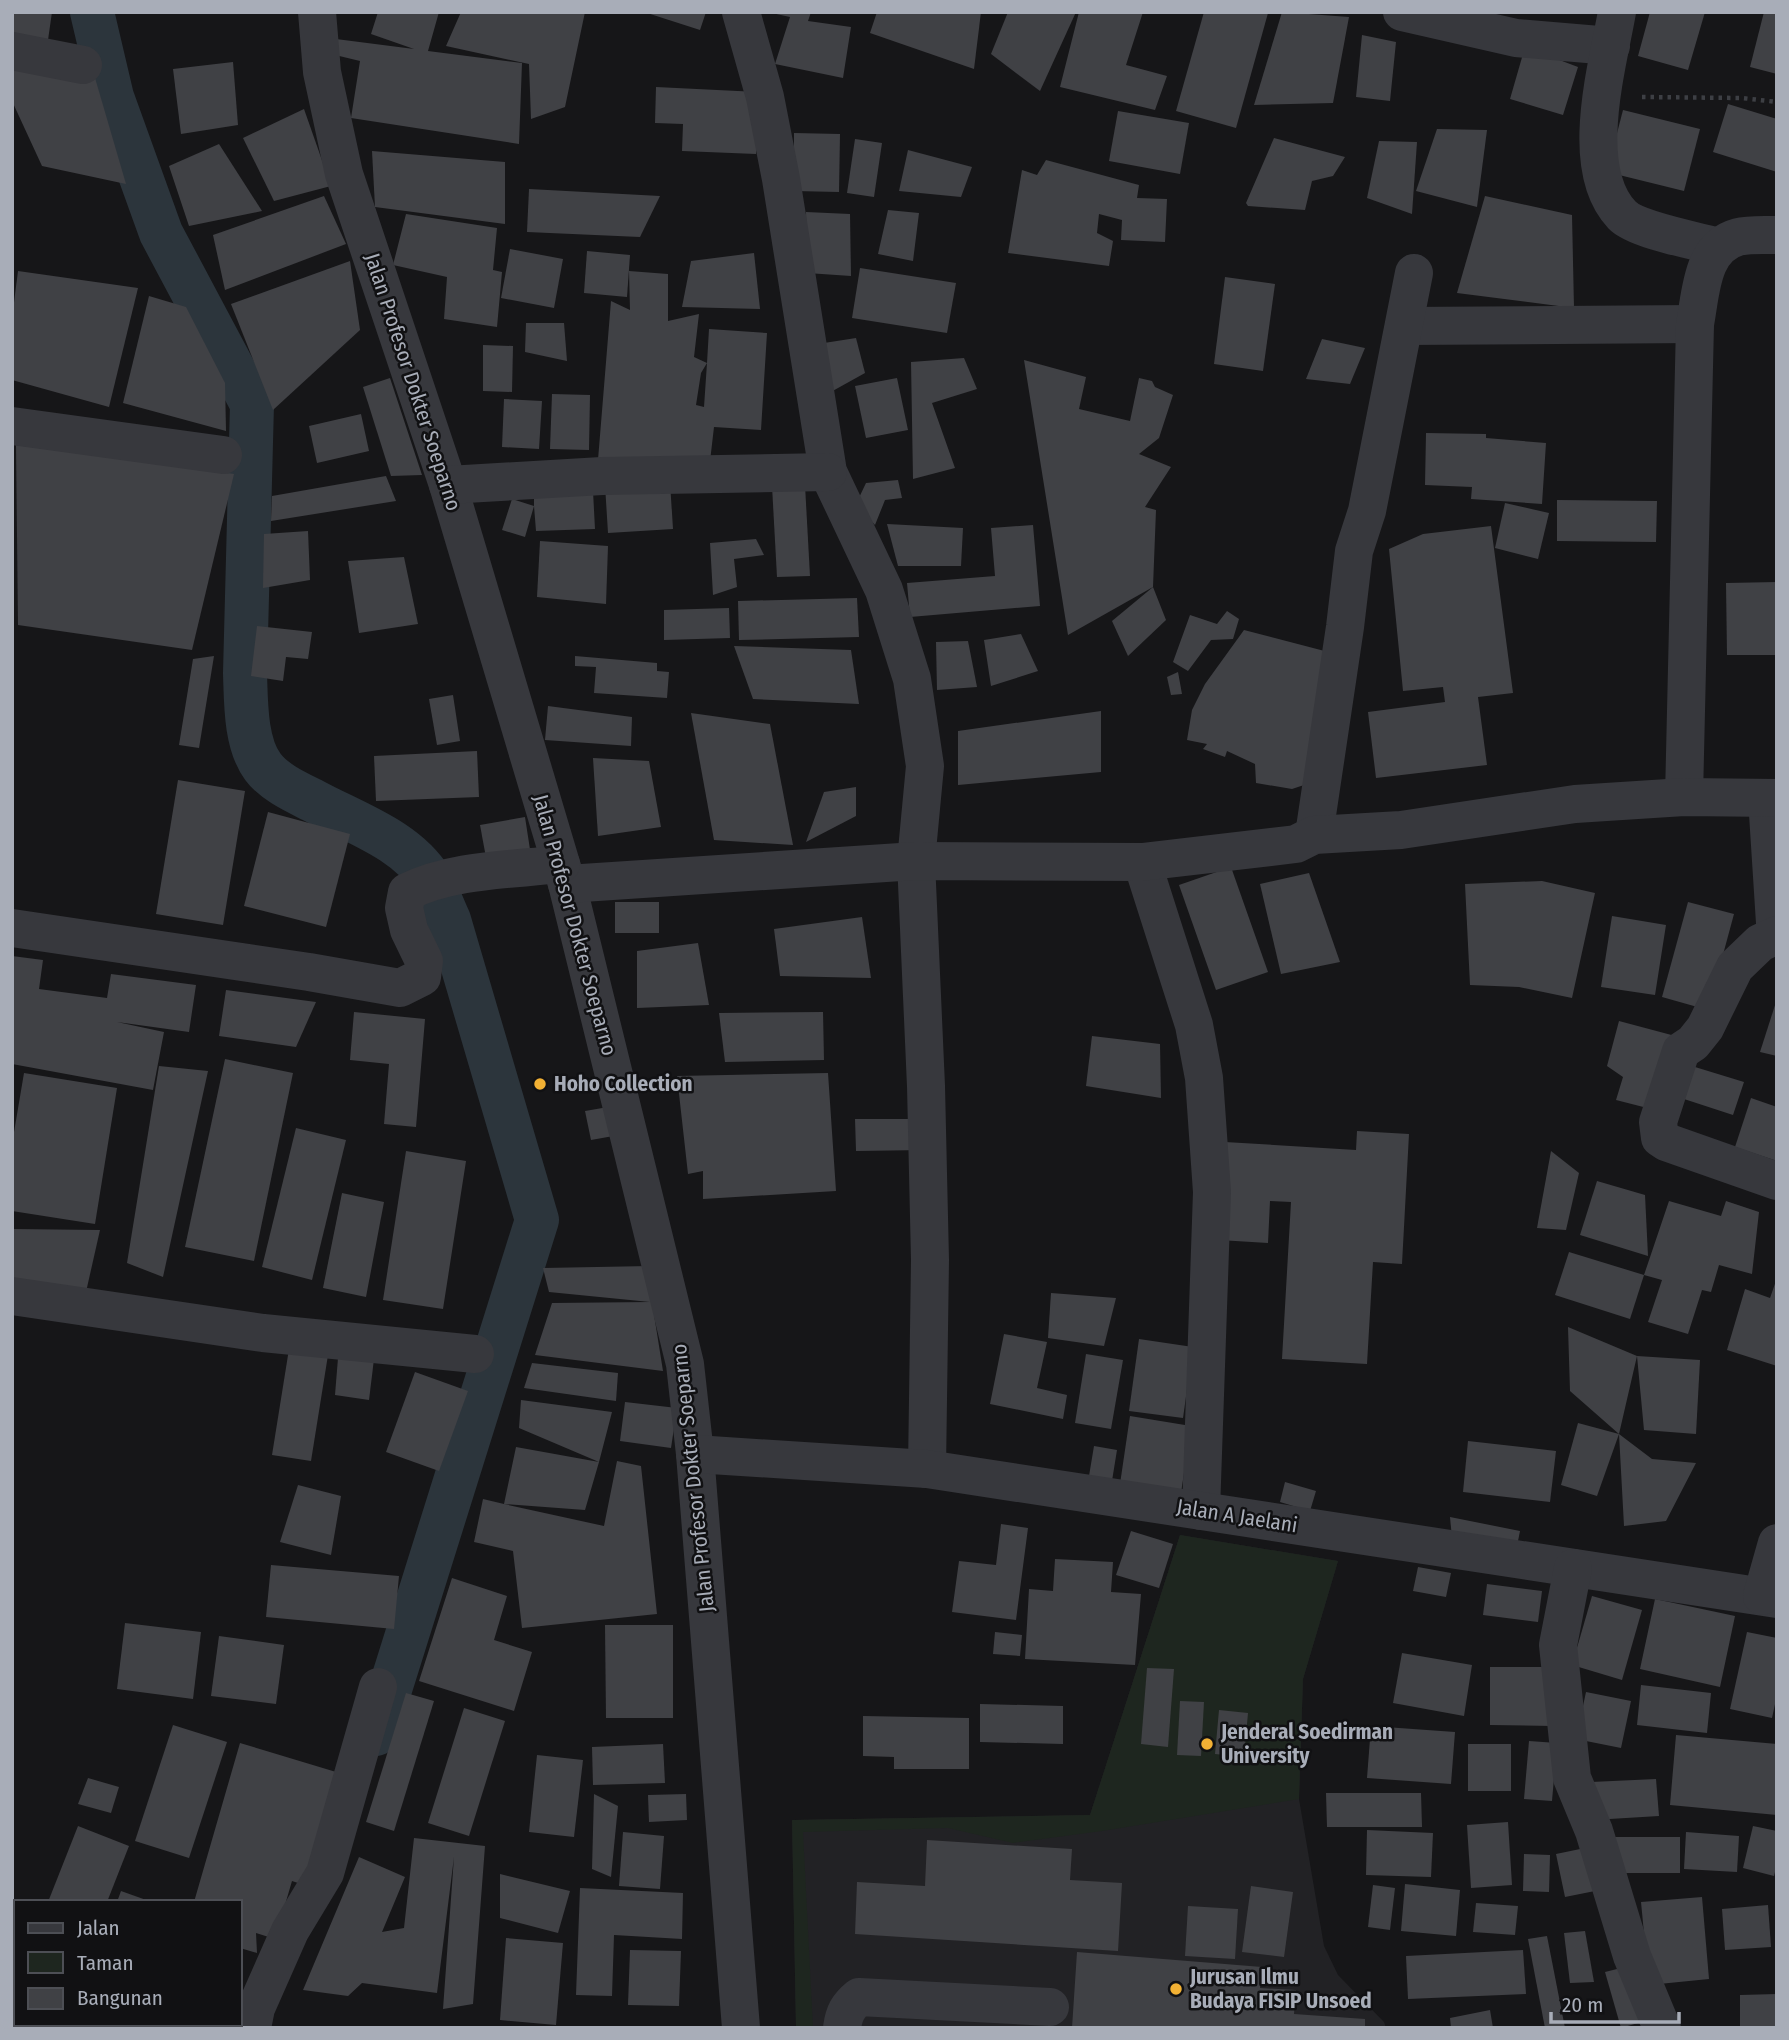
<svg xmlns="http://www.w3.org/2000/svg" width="1789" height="2040" font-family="'Fira Sans Condensed',sans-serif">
  <rect width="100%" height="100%" fill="#161618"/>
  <path fill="#222225" d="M1180,1535L1338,1561L1303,1679L1299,1799L1324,1946L1338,1975L1384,2022L1386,2028H796L792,1820L1090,1815Z"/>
  <path fill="#1e261f" d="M1180,1535L1338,1561L1303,1679L1299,1799L1102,1831L1013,1843L948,1828L803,1832L813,2028H796L792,1820L1090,1815Z"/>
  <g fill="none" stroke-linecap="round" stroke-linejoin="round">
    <path stroke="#2c353c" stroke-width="44" d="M92,12L112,97L161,233L252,404L245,673C246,701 245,743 263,767C274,782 296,792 312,800C352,822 406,839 431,880C438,893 443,907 449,920L537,1220L376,1734"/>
  </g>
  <g fill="#404145">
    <path d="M12,12H52L47,47L12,41Z"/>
    <path d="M378,12H439L428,51L522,63L519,144L351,118L360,61L331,54L336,39L414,49L371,34Z"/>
    <path d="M461,12H585L565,107L531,119L529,64L446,46Z"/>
    <path d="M644,12H706L700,30Z"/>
    <path d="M767,12H811L808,21L851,27L843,78L775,64L790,17Z"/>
    <path d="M877,12H981L974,69L870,33Z"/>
    <path d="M1008,12H1076L1040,91L991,54Z"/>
    <path d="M1079,12H1143L1126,65L1167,76L1155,110L1060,87Z"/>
    <path d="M1204,12L1268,13L1236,128L1176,111Z"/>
    <path d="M1282,12L1349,17L1333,103L1254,105Z"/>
    <path d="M1650,12H1705L1688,70L1638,56Z"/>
    <path d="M1764,12H1777V74L1750,67Z"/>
    <path d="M1362,35L1396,42L1390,101L1356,97Z"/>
    <path d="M1525,47L1578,67L1563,115L1510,99Z"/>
    <path d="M233,62L238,125L181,134L173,69Z"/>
    <path d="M12,70L93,71L126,184L42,166L12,101Z"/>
    <path d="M656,87L758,92L756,154L682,151L683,124L655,123Z"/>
    <path d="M1728,104L1777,119V172L1713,152Z"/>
    <path d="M304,109L331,186L274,201L243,138Z"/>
    <path d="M1623,110L1700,129L1684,191L1607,172Z"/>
    <path d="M1118,111L1189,123L1180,174L1109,161Z"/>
    <path d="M1437,129L1487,130L1477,207L1416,191Z"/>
    <path d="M794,133L840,134L839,192L794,191Z"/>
    <path d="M1274,138L1345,157L1333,176L1312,181L1305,210L1248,206L1246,203Z"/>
    <path d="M855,139L882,143L874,197L847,193Z"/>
    <path d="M1379,141L1417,142L1412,214L1367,198Z"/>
    <path d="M219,144L262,211L189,226L169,166Z"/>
    <path d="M908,150L972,167L961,197L899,191Z"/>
    <path d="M372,151L505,162V224L375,207Z"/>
    <path d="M1046,160L1139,185L1137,198L1167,199L1165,242L1121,240L1122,220L1099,214L1097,233L1113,241L1109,266L1008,253L1022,170L1037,175Z"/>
    <path d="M529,189L660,196L640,237L527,232Z"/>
    <path d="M324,196L346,244L225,290L213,235Z"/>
    <path d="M1485,196L1572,215L1574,308L1457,293Z"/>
    <path d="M888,210L919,213L913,261L878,254Z"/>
    <path d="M806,212L850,214L851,276L807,273Z"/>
    <path d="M406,214L497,228L493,270L502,272L497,327L444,319L447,277L393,265Z"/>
    <path d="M510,249L563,259L554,308L501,298Z"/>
    <path d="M587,251L630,255L627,297L584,293Z"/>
    <path d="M754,253L760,309L682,307L691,261Z"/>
    <path d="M350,261L360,330L273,410L231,304Z"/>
    <path d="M860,268L956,283L947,333L852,318Z"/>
    <path d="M18,271L138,288L109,407L12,380V318Z"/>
    <path d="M629,271L668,274V321L699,314L694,357L707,363L701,373L696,405L704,407L707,363L709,329L767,333L761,430L714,427L709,470L597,472L611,301L630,310Z"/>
    <path d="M1225,277L1275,284L1263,371L1214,364Z"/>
    <path d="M149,296L186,307L225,383L226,431L123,403Z"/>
    <path d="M526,323H564L567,361L525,352Z"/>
    <path d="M856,338L865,373L829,393L824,343Z"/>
    <path d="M1322,339L1365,348L1350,384L1306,379Z"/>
    <path d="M483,345L513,346L512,392L483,391Z"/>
    <path d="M964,358L977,389L932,403L955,468L913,479L911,362Z"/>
    <path d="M1024,360L1086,377L1079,409L1130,421L1139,378L1152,381L1155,387L1173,395L1159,438L1139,454L1171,467L1145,507L1156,510L1153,587L1068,635Z"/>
    <path d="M390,378L422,475L391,476L363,387Z"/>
    <path d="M897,378L908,430L866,438L855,386Z"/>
    <path d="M552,394L590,395L589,450L550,449Z"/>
    <path d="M504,399L542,401L539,449L502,447Z"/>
    <path d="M361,414L369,451L317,463L309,426Z"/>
    <path d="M1426,433L1486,434V438L1546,443L1542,504L1471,499L1472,487L1425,485Z"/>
    <path d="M16,445L234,474L192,650L18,625Z"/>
    <path d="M386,476L396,501L271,521L272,496Z"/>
    <path d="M898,480L902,498L885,500L875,525L856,504L866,483Z"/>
    <path d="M670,482L673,529L608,533L605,485Z"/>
    <path d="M805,485L810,576L777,577L772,486Z"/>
    <path d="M593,491L595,529L536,531L534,506L525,537L502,530L512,499L534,506V492Z"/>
    <path d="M1557,500L1657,501L1656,542L1557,541Z"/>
    <path d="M1505,503L1549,513L1538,559L1495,548Z"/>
    <path d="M887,524L963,528L961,566H898Z"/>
    <path d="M1033,525L1040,606L910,617L907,583L995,576L991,528Z"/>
    <path d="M1491,526L1513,693L1478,697L1487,765L1376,778L1368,712L1445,702L1443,687L1403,691L1389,549L1423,534Z"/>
    <path d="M308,531L310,580L263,588L264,534Z"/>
    <path d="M756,539L764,555L734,559L737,587L713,595L710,543Z"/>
    <path d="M540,541L608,546L606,604L537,597Z"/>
    <path d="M404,557L418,624L359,633L348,561Z"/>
    <path d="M1777,582V655H1727L1726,583Z"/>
    <path d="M1153,587L1166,620L1128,656L1112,621Z"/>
    <path d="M857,598L859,637L739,640L738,601Z"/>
    <path d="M729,608L730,638L664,640V610Z"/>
    <path d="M1227,611L1239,619L1233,639L1211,640L1188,671L1173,662L1190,615L1217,624Z"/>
    <path d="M257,626L312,632L308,659L286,657L283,681L251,676Z"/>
    <path d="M1244,630L1336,654L1307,784L1292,789L1256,783L1255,764L1227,751L1225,757L1203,749L1207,744L1187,740L1192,710L1205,684Z"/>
    <path d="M1021,634L1038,671L991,686L984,640Z"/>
    <path d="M968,641L977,687L937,690L936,642Z"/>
    <path d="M734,646L851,650L859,704L753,699Z"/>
    <path d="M214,656L199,748L179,745L193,659Z"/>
    <path d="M575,656L657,663V671L669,672L667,698L594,693L596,667L575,666Z"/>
    <path d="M1178,672L1182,694L1171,695L1167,677Z"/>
    <path d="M453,695L460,741L437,745L429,699Z"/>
    <path d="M548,706L632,717L631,746L545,740Z"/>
    <path d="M1101,711V772L958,785V731Z"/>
    <path d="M691,713L770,724L793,845L714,840Z"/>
    <path d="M477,751L479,797L376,801L374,756Z"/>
    <path d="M593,758L649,761L661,827L598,836Z"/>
    <path d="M178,780L245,791L223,925L156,914Z"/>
    <path d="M856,787V816L806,842L824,792Z"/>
    <path d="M268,812L350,834L326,927L244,906Z"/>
    <path d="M525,817L531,856L487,863L480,825Z"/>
    <path d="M1231,867L1268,972L1216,990L1179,885Z"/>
    <path d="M1309,873L1340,962L1281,974L1260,884Z"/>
    <path d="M1542,881L1595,893L1572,998L1519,987L1470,985L1465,884Z"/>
    <rect x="615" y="902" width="44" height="31"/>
    <path d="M1688,902L1734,914L1708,1010L1662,997Z"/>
    <path d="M1612,916L1666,925L1655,995L1601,987Z"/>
    <path d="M862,917L871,978L780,976L774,929Z"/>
    <path d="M698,943L709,1005L637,1008V951Z"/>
    <path d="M12,956L43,960L39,989L107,998L111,974L196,985L189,1032L117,1022L164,1032L153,1090L12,1064Z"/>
    <path d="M226,990L316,1002L296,1047L219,1036Z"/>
    <path d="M1776,1002H1777V1056L1760,1052Z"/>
    <path d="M354,1012L425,1019L416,1127L384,1124L389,1064L350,1060Z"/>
    <path d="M823,1012L824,1060L725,1062L719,1013Z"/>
    <path d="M1619,1021L1679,1037L1659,1111L1616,1100L1623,1077L1607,1066Z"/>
    <path d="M1092,1036L1160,1044L1161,1098L1086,1086Z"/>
    <path d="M225,1059L293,1073L254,1261L185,1247Z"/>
    <path d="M159,1066L208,1071L163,1277L127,1263Z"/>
    <path d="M1695,1067L1744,1082L1733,1115L1684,1099Z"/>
    <path d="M24,1073L117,1088L95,1224L12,1211V1144Z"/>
    <path d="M828,1073L836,1191L703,1199V1171L688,1174L677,1076Z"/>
    <path d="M1751,1098L1777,1107V1161L1735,1147Z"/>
    <path d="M614,1106L619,1135L591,1140L585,1111Z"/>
    <path d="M855,1119H925V1150L856,1151Z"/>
    <path d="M296,1128L346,1140L312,1280L262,1267Z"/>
    <path d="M1357,1131L1409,1134L1402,1264L1373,1262L1367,1364L1282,1359L1291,1202L1270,1201L1268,1243L1219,1240L1225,1142L1356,1150Z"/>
    <path d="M406,1151L466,1161L443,1309L383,1300Z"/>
    <path d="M1551,1151L1579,1173L1566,1230L1537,1228Z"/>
    <path d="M1597,1181L1645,1195L1648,1256L1580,1235Z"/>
    <path d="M342,1193L384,1202L366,1297L323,1288Z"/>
    <path d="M1669,1201L1721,1216L1726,1201L1759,1212L1752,1274L1719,1265L1711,1292L1702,1290L1688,1334L1648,1322L1662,1280L1644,1275Z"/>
    <path d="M12,1229L100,1230L86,1292L12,1286Z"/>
    <path d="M1569,1252L1644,1275L1630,1319L1555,1295Z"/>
    <path d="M650,1266L652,1302L663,1371L535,1355L552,1303L650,1302L549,1292L543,1268Z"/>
    <path d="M1777,1278V1366L1727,1350L1745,1289L1770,1298Z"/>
    <path d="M1051,1293L1116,1298L1104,1346L1048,1338Z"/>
    <path d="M1568,1327L1637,1356L1619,1434L1652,1459L1696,1463L1666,1521L1624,1526L1619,1434L1570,1391Z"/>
    <path d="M1004,1334L1047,1342L1037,1388L1067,1395L1063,1419L990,1404Z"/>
    <path d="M1139,1339L1193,1347L1183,1418L1129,1411Z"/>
    <path d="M289,1349L328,1355L311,1461L272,1455Z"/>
    <path d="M1086,1354L1123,1360L1111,1429L1075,1423Z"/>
    <path d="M1637,1356L1700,1360L1696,1434L1644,1430Z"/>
    <path d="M338,1358L374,1359L369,1400L335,1395Z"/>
    <path d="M532,1363L618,1373L616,1401L524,1388Z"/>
    <path d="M415,1372L468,1391L439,1471L386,1452Z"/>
    <path d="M521,1400L612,1412L599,1462L585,1510L504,1504L604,1526L617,1461L641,1466L657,1614L522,1628L513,1551L474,1542L483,1499L504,1504L516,1447L599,1462L519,1428Z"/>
    <path d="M625,1402L677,1408L671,1448L620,1441Z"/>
    <path d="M1130,1416L1191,1426L1181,1493L1120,1484Z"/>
    <path d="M1578,1423L1619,1434L1597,1496L1561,1485Z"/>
    <path d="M1468,1441L1556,1451L1550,1502L1463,1492Z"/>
    <path d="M1094,1446L1117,1450L1111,1487L1088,1482Z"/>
    <path d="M1285,1482L1316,1491L1310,1511L1280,1502Z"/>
    <path d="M298,1485L341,1496L331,1555L280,1542Z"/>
    <path d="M1450,1517L1520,1531L1516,1551L1452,1538Z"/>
    <path d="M1001,1524L1028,1528L1016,1620L952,1612L959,1561L996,1565Z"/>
    <path d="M1131,1531L1173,1544L1159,1588L1116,1575Z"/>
    <path d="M1055,1559L1113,1562L1111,1592L1141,1594L1135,1665L1025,1659L1029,1589L1053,1591Z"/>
    <path d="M271,1565L399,1576L394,1629L266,1617Z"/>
    <path d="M1418,1567L1451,1573L1446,1597L1413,1591Z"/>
    <path d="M452,1578L507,1596L494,1640L532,1652L514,1711L419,1681Z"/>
    <path d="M1487,1584L1542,1591L1538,1622L1483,1615Z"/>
    <path d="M1592,1596L1642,1610L1622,1680L1572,1665Z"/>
    <path d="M1655,1599L1735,1616L1720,1687L1640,1669Z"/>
    <path d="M125,1623L201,1632L193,1699L117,1689Z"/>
    <path d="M605,1625H673V1718H606Z"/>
    <path d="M995,1632L1022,1635L1020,1656L993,1654Z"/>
    <path d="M1747,1632L1777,1638V1695L1772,1718L1730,1709Z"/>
    <path d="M219,1636L284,1645L276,1704L211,1696Z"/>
    <path d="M1402,1653L1472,1665L1464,1716L1393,1703Z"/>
    <path d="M1490,1667H1553V1726L1490,1725Z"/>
    <path d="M1147,1668L1174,1669L1168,1747L1141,1744Z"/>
    <path d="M1641,1685L1711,1693L1707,1733L1637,1725Z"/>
    <path d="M1586,1692L1631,1701L1621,1748L1576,1739Z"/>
    <path d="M406,1693L434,1701L394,1831L366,1822Z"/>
    <path d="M1180,1701L1204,1702L1201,1756L1177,1755Z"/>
    <path d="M980,1704L1063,1706V1744L980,1742Z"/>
    <path d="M464,1708L505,1721L469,1836L428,1823Z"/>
    <path d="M1219,1710L1248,1713L1244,1757L1215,1754Z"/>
    <path d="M863,1716L969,1718V1769H894V1757L863,1756Z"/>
    <path d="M173,1725L227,1742L189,1858L135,1841Z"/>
    <path d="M1371,1726L1455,1732L1451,1784L1367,1778Z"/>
    <path d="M1676,1735L1777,1744V1815L1670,1805Z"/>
    <path d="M1529,1741L1557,1743L1552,1801L1524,1799Z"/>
    <path d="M240,1743L346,1775L313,1888L292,1881L275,1939L256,1933L257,1953L240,1948V1902H194Z"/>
    <path d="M663,1744L665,1783L593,1785L592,1747Z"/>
    <rect x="1468" y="1744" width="43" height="47"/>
    <path d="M537,1755L583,1760L574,1837L529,1832Z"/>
    <path d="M88,1778L119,1787L111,1813L78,1804Z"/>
    <path d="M1656,1779L1659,1816L1593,1820L1591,1782Z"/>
    <path d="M1326,1793H1421L1422,1827H1327Z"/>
    <path d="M594,1794L618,1806L611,1877L592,1869Z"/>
    <path d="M686,1794L687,1820L649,1822L648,1795Z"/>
    <path d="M1508,1822L1512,1885L1471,1888L1467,1825Z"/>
    <path d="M78,1826L129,1846L107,1902H48Z"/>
    <path d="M1753,1826L1777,1831V1864L1774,1876L1743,1868Z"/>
    <path d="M1367,1830L1433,1833L1431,1877L1366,1875Z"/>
    <path d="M623,1832L664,1836L660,1889L619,1886Z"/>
    <path d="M1686,1832L1739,1836L1737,1872L1684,1869Z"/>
    <rect x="1614" y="1837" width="66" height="36"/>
    <path d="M414,1838L485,1846L473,2004L443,2009L454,1857L437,1993L362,1983L348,1996L303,1990L359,1857L405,1877L382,1932L404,1928Z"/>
    <path d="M927,1840L1072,1849L1070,1880L1122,1883L1118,1951L855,1934L857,1882L925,1886Z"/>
    <path d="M1585,1848L1595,1891L1565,1897L1556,1854Z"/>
    <path d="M1524,1854L1550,1855L1549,1892L1523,1891Z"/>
    <path d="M500,1874L570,1891L558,1933L500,1918Z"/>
    <path d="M1405,1884L1460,1890L1456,1936L1401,1931Z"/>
    <path d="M1373,1885L1395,1888L1390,1930L1368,1927Z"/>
    <path d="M1251,1886L1293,1892L1284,1957L1242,1952Z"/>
    <path d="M580,1888L683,1893L682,1939L614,1935L612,1996L576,1995Z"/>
    <path d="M121,1891L149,1901V1902H117Z"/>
    <path d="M1702,1897L1709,1979L1649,1985L1641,1902Z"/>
    <path d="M1476,1903L1518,1906L1515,1935L1473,1932Z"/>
    <path d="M1768,1905L1771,1947L1725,1950L1722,1909Z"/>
    <path d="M1188,1906L1238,1909L1235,1959L1185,1956Z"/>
    <path d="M1585,1931L1594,1982L1570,1983L1564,1933Z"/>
    <path d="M1547,1936L1565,2028H1545L1528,1939Z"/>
    <path d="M506,1938L563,1943L556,2025L500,2020Z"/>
    <path d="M630,1950L681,1951L679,2006L628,2005Z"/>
    <path d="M1523,1950L1526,1994L1408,1999L1406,1956Z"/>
    <path d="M1077,1952L1262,1967L1260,1988L1296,1990L1294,2014L1365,2019V2028H1072Z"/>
    <path d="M1633,1965L1648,2020L1621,2028L1605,1972Z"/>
    <path d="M1777,1994V2028H1740V1995Z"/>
    <path d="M1490,2010L1493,2028H1451L1450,2018Z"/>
  </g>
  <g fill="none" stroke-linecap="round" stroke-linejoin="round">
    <path stroke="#3d3f44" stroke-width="4.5" stroke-dasharray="3.5 5" stroke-linecap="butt" d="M1642,97L1742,98L1777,102"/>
    <g stroke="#37383d" stroke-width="38">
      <path d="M317,12L322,72L344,174L448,485L567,884L685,1364L695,1454L741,2028"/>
      <path d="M741,12L765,97L781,179L828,472L884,590L912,679L925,766L916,861L926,1086L930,1260L927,1469"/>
      <path d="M1402,12L1516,38L1611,46"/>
      <path d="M1617,12C1607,68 1578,169 1622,215C1636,230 1697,241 1719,247"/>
      <path d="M12,51L83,65"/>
      <path d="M1404,326L1695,324"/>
      <path d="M12,426L223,455"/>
      <path d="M448,485L602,476L828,472"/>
      <path d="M1684,797L1695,324C1701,293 1701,247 1738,237C1750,234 1765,235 1777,235"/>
      <path d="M1767,798L1775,923L1777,925"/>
      <path d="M1314,835L1345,627L1354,551L1367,511L1414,273"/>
      <path d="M1142,862L1194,1025L1204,1078L1212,1192L1201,1511"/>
      <path d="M567,884L916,861L1142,862L1296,844L1314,835L1401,830L1575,804L1684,797L1777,798"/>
      <path d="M12,928L309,972L400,988L422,977L424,961L409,930L404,908L407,892C453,869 511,870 561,864"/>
      <path d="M1777,935L1760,943L1735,967L1705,1028L1693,1043L1681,1051L1658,1122L1660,1138L1666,1142L1777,1181"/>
      <path d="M12,1296L263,1333L475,1354"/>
      <path d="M695,1454L927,1469L1777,1599"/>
      <path d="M1573,1568L1558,1645L1572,1778L1594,1831L1632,1956L1662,2028"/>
      <path d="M1762,1596L1777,1543"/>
      <path d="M12,2006L16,2007"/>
      <path d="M188,2024L222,2028"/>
      <path d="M252,2028L256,2008L290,1931L325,1873L378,1687"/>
      <path d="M842,2028C844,2013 848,2006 859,1997L1050,2007"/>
    </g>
  </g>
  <g fill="#f2b134" stroke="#111113" stroke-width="2.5">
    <circle cx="540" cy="1084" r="7"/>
    <circle cx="1207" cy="1744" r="7"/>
    <circle cx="1176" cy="1989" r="7"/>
  </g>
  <g text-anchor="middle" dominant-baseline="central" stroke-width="5" stroke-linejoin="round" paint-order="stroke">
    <g font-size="21" fill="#a8adb8" stroke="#111113">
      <text transform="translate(413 382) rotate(72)">Jalan Profesor Dokter Soeparno</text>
      <text transform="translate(575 925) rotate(75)">Jalan Profesor Dokter Soeparno</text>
      <text transform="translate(693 1478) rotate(-96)">Jalan Profesor Dokter Soeparno</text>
      <text transform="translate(1237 1516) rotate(9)">Jalan A Jaelani</text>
    </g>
    <g font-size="21" font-weight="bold" fill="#a8adb8" stroke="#111113" text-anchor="start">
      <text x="554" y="1084">Hoho Collection</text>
      <text x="1221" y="1732">Jenderal Soedirman<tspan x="1221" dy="24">University</tspan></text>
      <text x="1190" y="1977">Jurusan Ilmu<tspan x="1190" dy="24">Budaya FISIP Unsoed</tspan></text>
    </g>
  </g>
  <rect width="1789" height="2040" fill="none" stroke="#a8adb8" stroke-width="28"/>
  <rect x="14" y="1900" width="228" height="126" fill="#111113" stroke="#4d4f55" stroke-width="2"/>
  <rect x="28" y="1923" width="35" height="10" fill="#37383d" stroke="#4d4f55" stroke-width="2"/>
  <text x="77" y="1935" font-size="21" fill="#a8adb8">Jalan</text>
  <rect x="28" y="1952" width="35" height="21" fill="#1e261f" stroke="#4d4f55" stroke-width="2"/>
  <text x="77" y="1970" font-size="21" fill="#a8adb8">Taman</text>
  <rect x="28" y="1988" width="35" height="21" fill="#404145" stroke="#4d4f55" stroke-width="2"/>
  <text x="77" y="2005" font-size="21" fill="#a8adb8">Bangunan</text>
  <path d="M1551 2012v10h128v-10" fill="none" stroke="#a8adb8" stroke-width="3.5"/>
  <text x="1562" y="2012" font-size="21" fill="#a8adb8" stroke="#111113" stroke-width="5" paint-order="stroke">20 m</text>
</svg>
